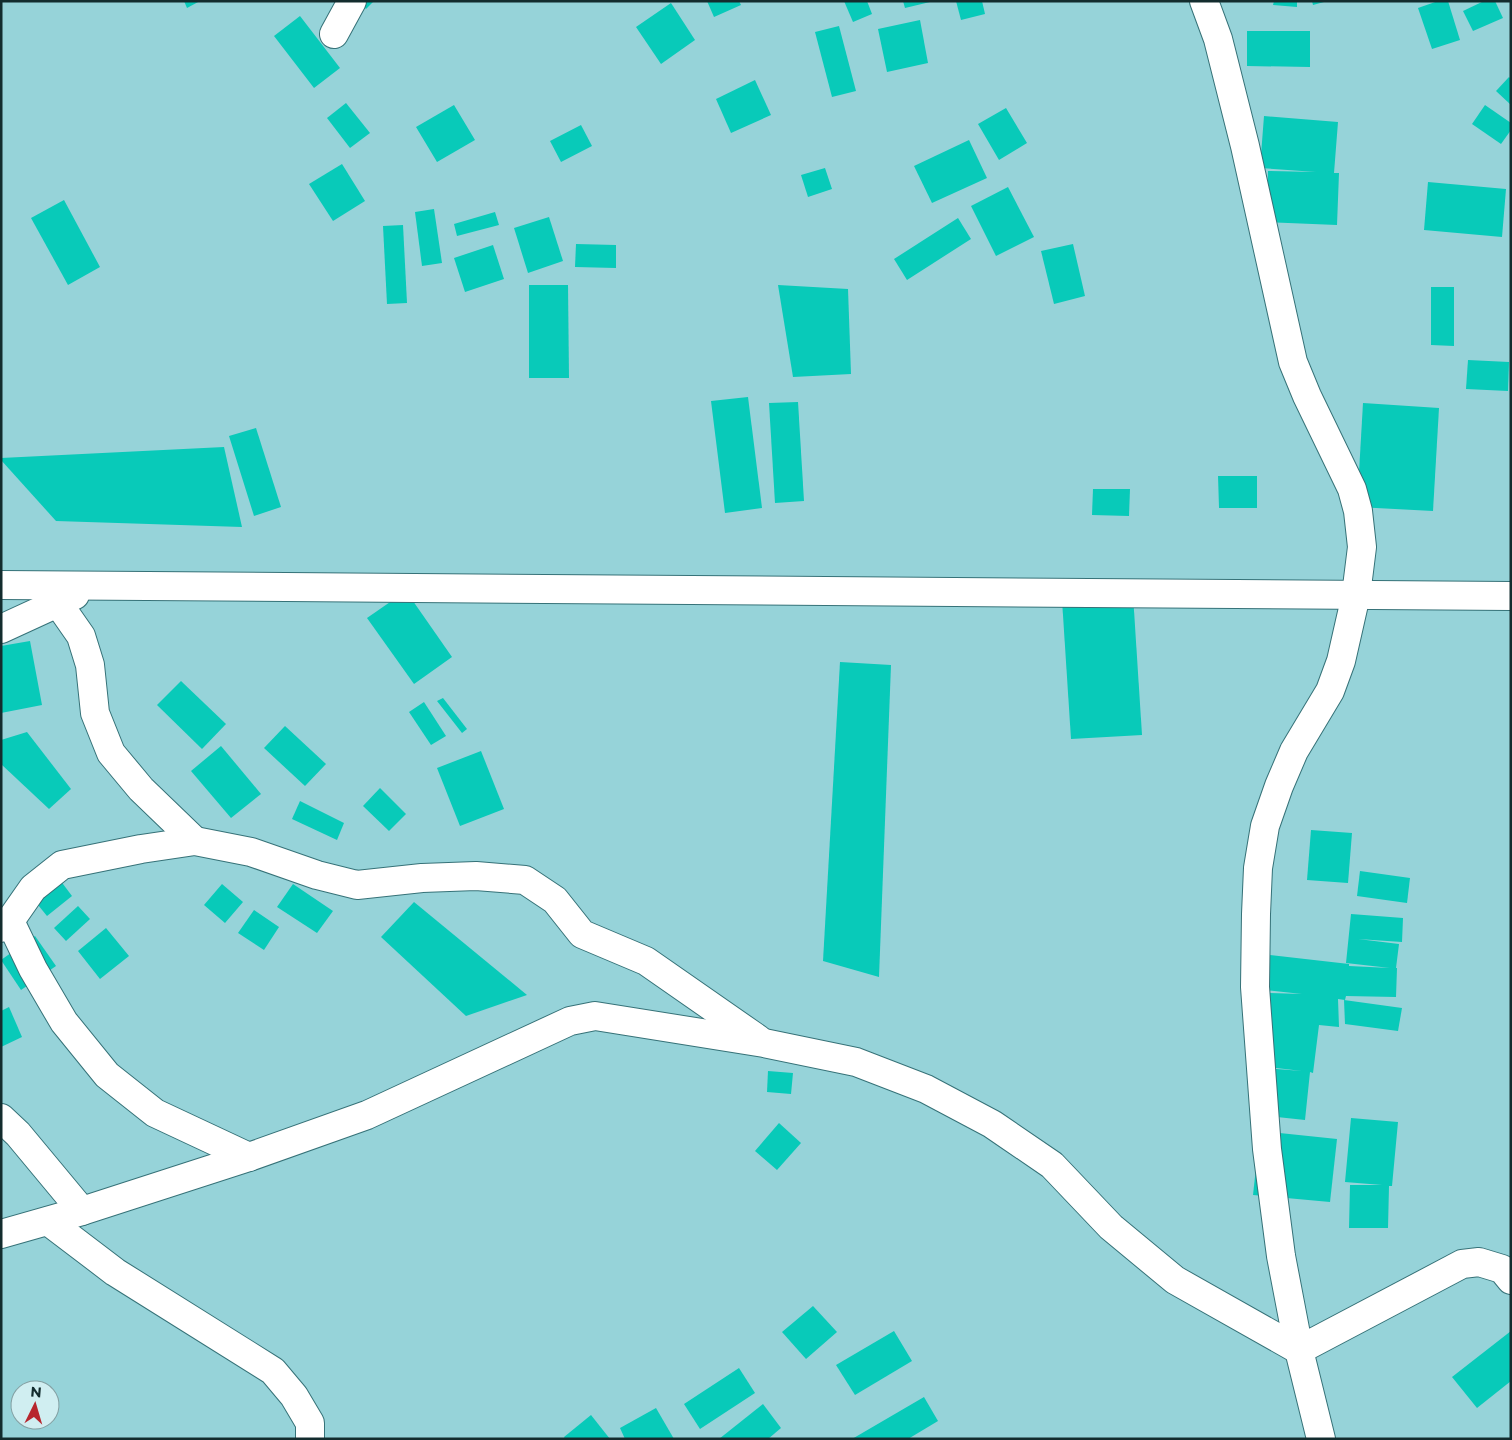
<svg xmlns="http://www.w3.org/2000/svg" width="1512" height="1440" font-family="Montserrat,sans-serif">
  <rect width="100%" height="100%" fill="#96d3d9"/>
  <g fill="#08cab9">
    <path d="M184,1H200L187,8Z"/>
    <path d="M359,1H374L366,9Z"/>
    <path d="M707,1H739L741,5L714,17Z"/>
    <path d="M844,1H867L872,14L853,22Z"/>
    <path d="M903,1H930V2L905,8Z"/>
    <path d="M956,1H982L985,14L961,20Z"/>
    <path d="M1274,1H1297V7L1273,5Z"/>
    <path d="M1312,1H1324V2L1313,5Z"/>
    <path d="M1438,1H1448L1460,40L1432,49L1418,8Z"/>
    <path d="M1484,1H1495L1503,18L1473,31L1463,11Z"/>
    <path d="M671,3L695,40L661,64L636,27Z"/>
    <path d="M300,16L340,68L314,88L274,36Z"/>
    <path d="M920,20L928,63L887,72L878,29Z"/>
    <path d="M839,26L856,91L832,97L815,32Z"/>
    <path d="M1247,31H1310V67L1247,66Z"/>
    <path d="M1509,77L1511,79V105L1496,91Z"/>
    <path d="M755,80L771,115L731,133L716,99Z"/>
    <path d="M346,103L370,133L350,148L327,118Z"/>
    <path d="M454,105L475,140L437,162L416,127Z"/>
    <path d="M1485,105L1511,123V130L1501,144L1472,124Z"/>
    <path d="M1006,108L1027,143L999,160L978,124Z"/>
    <path d="M1264,116L1338,122L1334,173H1339L1337,225L1267,222L1268,171L1316,172L1260,168Z"/>
    <path d="M581,125L592,146L561,162L550,141Z"/>
    <path d="M969,140L987,178L932,203L914,166Z"/>
    <path d="M342,164L365,201L333,221L309,184Z"/>
    <path d="M825,168L832,189L808,197L801,175Z"/>
    <path d="M1428,182L1506,189L1502,237L1424,230Z"/>
    <path d="M1008,187L1034,237L996,256L971,206Z"/>
    <path d="M64,200L100,267L68,285L31,218Z"/>
    <path d="M434,209L442,263L422,266L415,212Z"/>
    <path d="M495,212L499,225L457,236L454,224Z"/>
    <path d="M549,217L563,261L528,273L514,228Z"/>
    <path d="M958,218L971,239L907,280L894,259Z"/>
    <path d="M403,225L407,303L387,304L383,226Z"/>
    <path d="M576,244L616,245V268L575,267Z"/>
    <path d="M1073,244L1085,296L1054,304L1041,251Z"/>
    <path d="M493,245L504,279L465,292L454,258Z"/>
    <path d="M529,285H568L569,378H529Z"/>
    <path d="M778,285L848,289L851,374L793,377Z"/>
    <path d="M1431,287H1454V346L1431,345Z"/>
    <path d="M1468,360L1509,362L1508,391L1466,389Z"/>
    <path d="M748,397L762,508L725,513L711,401Z"/>
    <path d="M798,402L804,501L775,503L769,403Z"/>
    <path d="M1363,403L1439,408L1433,511L1357,507Z"/>
    <path d="M256,428L281,507L254,516L229,436Z"/>
    <path d="M224,447L242,527L56,521L1,460V458Z"/>
    <path d="M1218,476H1257V508H1219Z"/>
    <path d="M1093,489H1130L1129,516L1092,515Z"/>
    <path d="M406,591L452,657L414,684L367,618Z"/>
    <path d="M1133,595L1142,735L1071,739L1062,600Z"/>
    <path d="M30,641L42,705L1,713V646Z"/>
    <path d="M840,662L891,665L879,977L823,961Z"/>
    <path d="M181,681L226,724L202,749L157,705Z"/>
    <path d="M443,698L467,729L462,733L437,701Z"/>
    <path d="M424,702L446,736L431,745L409,712Z"/>
    <path d="M285,726L326,764L305,786L264,748Z"/>
    <path d="M27,732L71,789L49,809L1,764V740Z"/>
    <path d="M221,746L261,794L231,818L191,771Z"/>
    <path d="M481,751L504,809L460,826L437,768Z"/>
    <path d="M380,788L406,814L389,831L363,806Z"/>
    <path d="M300,801L344,823L337,840L292,819Z"/>
    <path d="M1311,830L1352,833L1348,883L1307,880Z"/>
    <path d="M1360,871L1410,878L1407,903L1357,896Z"/>
    <path d="M60,880L72,896L47,916L34,900Z"/>
    <path d="M222,884L243,902L225,923L204,905Z"/>
    <path d="M293,884L333,911L317,933L277,907Z"/>
    <path d="M414,902L527,995L466,1016L381,937Z"/>
    <path d="M78,906L90,919L66,941L54,928Z"/>
    <path d="M254,910L279,927L264,950L238,933Z"/>
    <path d="M1351,914L1403,918L1402,942L1358,939L1399,944L1396,968H1397L1396,997L1346,996L1345,1000L1338,999L1339,1027L1319,1025L1313,1073L1310,1072L1305,1120L1257,1115L1262,1068L1302,1071L1260,1066L1270,993L1302,994L1265,990L1269,955L1349,964V966L1390,968L1346,963Z"/>
    <path d="M106,928L129,956L100,979L78,951Z"/>
    <path d="M35,936L56,966L21,990L1,960Z"/>
    <path d="M1344,1000L1402,1008L1398,1031L1345,1024Z"/>
    <path d="M9,1007L22,1037L1,1047V1011Z"/>
    <path d="M768,1071L793,1073L791,1094L767,1092Z"/>
    <path d="M1351,1118L1398,1122L1392,1186H1389L1388,1228H1349L1350,1185H1382L1345,1182Z"/>
    <path d="M779,1123L801,1143L777,1170L755,1151Z"/>
    <path d="M1260,1131L1337,1139L1330,1202L1253,1195Z"/>
    <path d="M813,1306L837,1332L806,1359L782,1332Z"/>
    <path d="M894,1331L912,1361L855,1395L836,1365Z"/>
    <path d="M1511,1331V1381L1477,1408L1452,1377Z"/>
    <path d="M739,1368L755,1393L700,1429L684,1404Z"/>
    <path d="M924,1397L938,1421L908,1439H852Z"/>
    <path d="M763,1404L781,1428L768,1439H719Z"/>
    <path d="M656,1408L674,1439H625L620,1428Z"/>
    <path d="M591,1415L610,1439H565L564,1437Z"/>
  </g>
  <g fill="none" stroke-linecap="round" stroke-linejoin="round">
    <g stroke="#367278" stroke-width="30">
      <g id="minor">
        <path d="M1204,1L1218,39L1245,146L1293,362L1307,396L1352,489L1358,511L1362,547L1356,595L1341,661L1330,691L1294,751L1279,786L1265,826L1258,868L1256,914L1255,987L1267,1149L1281,1256L1299,1350L1321,1439"/>
        <path d="M334,34L352,1"/>
        <path d="M58,603L81,636L90,665L95,713L111,753L141,789L195,841"/>
        <path d="M1,629L75,595"/>
        <path d="M10,921L33,969L64,1022L107,1075L155,1113L249,1157"/>
        <path d="M1,928L10,921L33,888L62,865L141,849L195,841L251,852L317,875L357,885L422,878L476,876L525,880L555,900L582,934L646,961L758,1039"/>
        <path d="M1,1118L18,1134L82,1211"/>
        <path d="M48,1221L115,1272L273,1371L294,1396L310,1423V1439"/>
        <path d="M1,1234L82,1211L249,1157L367,1115L570,1021L595,1016L764,1043L856,1062L926,1089L992,1124L1052,1165L1111,1227L1175,1280L1299,1350L1462,1264L1479,1262L1502,1269L1511,1280"/>
      </g>
    </g>
    <g stroke="#367278" stroke-width="30">
      <path id="tertiary" d="M1,585L1511,596"/>
    </g>
    <use href="#minor" stroke="#fff" stroke-width="28"/>
    <use href="#tertiary" stroke="#fff" stroke-width="28"/>
  </g>
  <rect width="1512" height="1440" fill="none" stroke="#132c2e" stroke-width="5"/>
  <g transform="translate(35 1405) rotate(5)"><circle r="24" fill="#d0eef1" stroke="#84a0a3"/>
  <path d="M0-4L9 19L0 12L-9 19Z" fill="#b7262e"/>
  <text y="-8" font-size="14" font-weight="bold" text-anchor="middle" fill="#132c2e">N</text>
  </g>
</svg>
